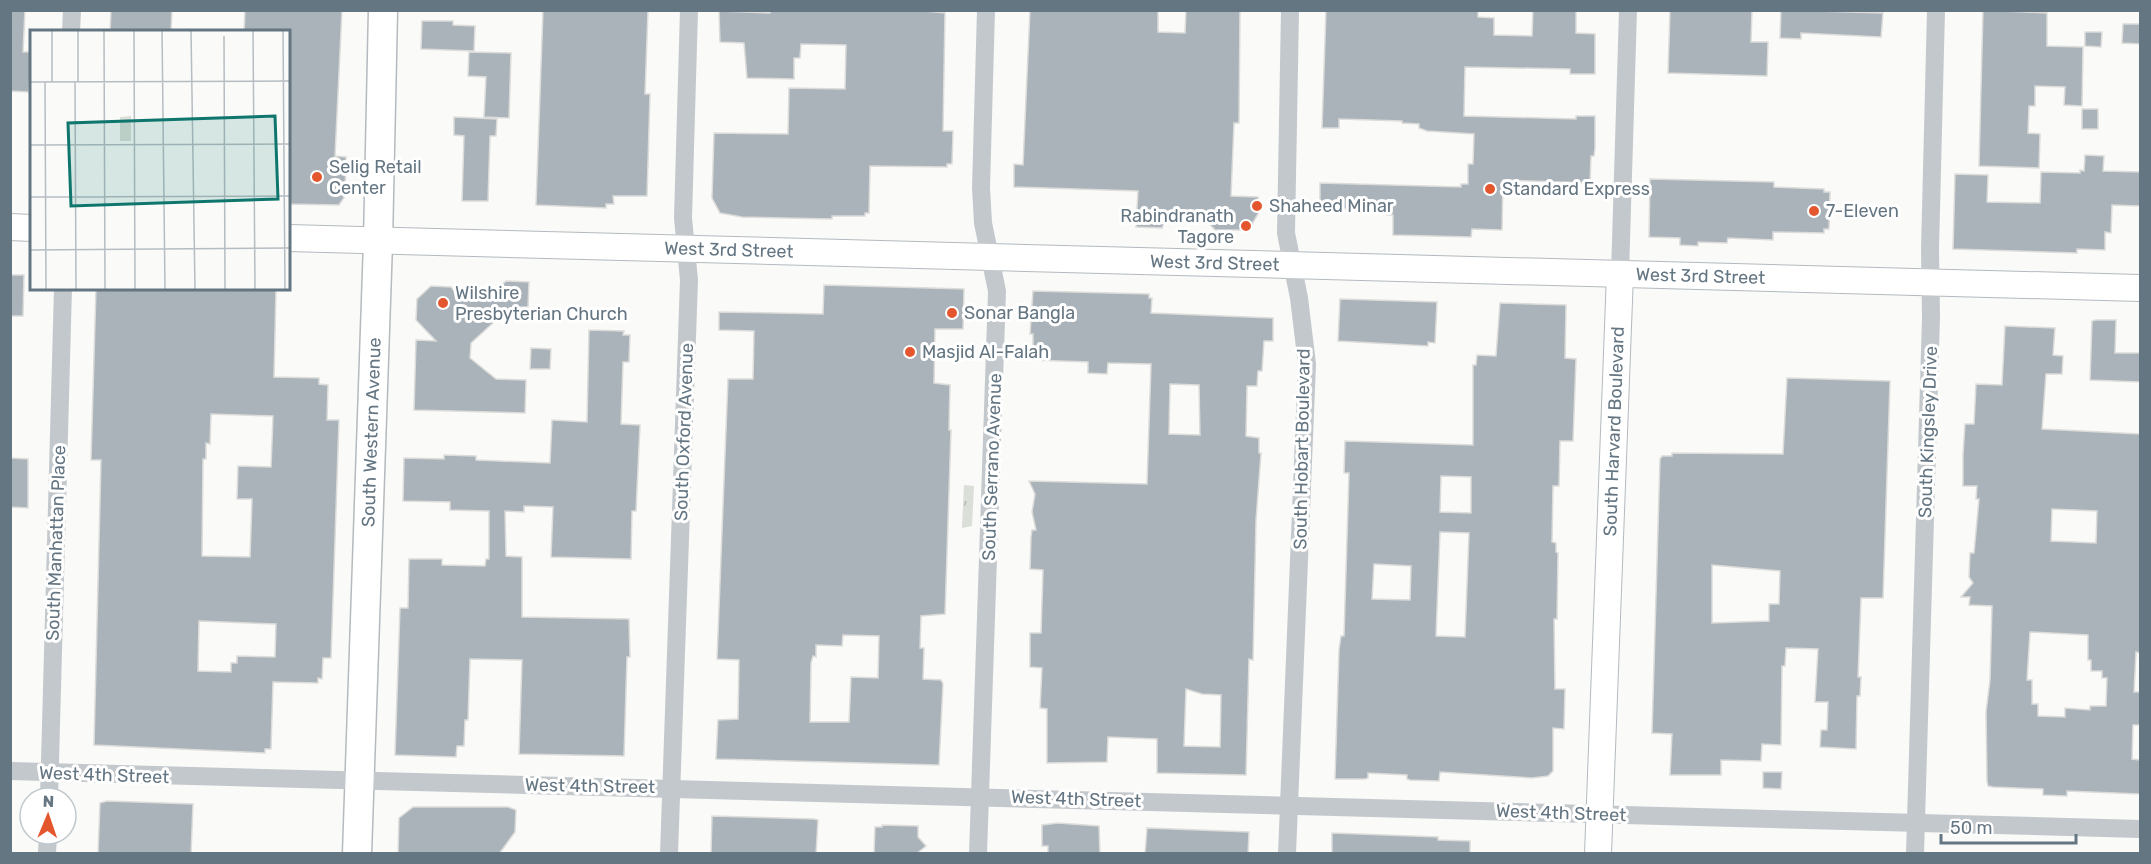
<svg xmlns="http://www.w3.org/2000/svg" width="2151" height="864" font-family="Rubik,sans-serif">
  <defs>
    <pattern id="grass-tufts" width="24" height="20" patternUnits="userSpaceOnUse" patternTransform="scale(1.5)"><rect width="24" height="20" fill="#dadfd7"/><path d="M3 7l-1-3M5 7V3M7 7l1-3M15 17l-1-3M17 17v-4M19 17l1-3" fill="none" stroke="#b4b9b4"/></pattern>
  </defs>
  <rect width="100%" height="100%" fill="#fafaf8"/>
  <path fill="url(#grass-tufts)" d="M964,485L974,486L972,526L962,528Z"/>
  <g fill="#aab3b9" stroke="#dcdcda" stroke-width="1.5" fill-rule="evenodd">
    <path d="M10,10H25L23,52H31L29,92L10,91Z"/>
    <path d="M111,10H172L171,32L110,31Z"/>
    <path d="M245,10H342L335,156L346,157L345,196L339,205L288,204V32H244Z"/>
    <path d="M543,10H648L645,94H650L647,196H613L614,204H606V208L536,205Z"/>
    <path d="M770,10H916L945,13L943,131H953L952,164H947V167L870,166L869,213H865V216H832V219L742,217L720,213L712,198L714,133L788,134L789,88L845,89L846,45L801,44L800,58H794V79L747,78L744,43L720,42L719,11L770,13Z"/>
    <path d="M1030,10H1158V32L1185,33L1186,10H1240L1239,123H1234L1231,196L1258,197V214L1251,226L1241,230H1215L1206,220L1173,219L1165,221L1162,228L1136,227L1138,191L1014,187V164L1023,165Z"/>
    <path d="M1326,10H1478V17L1494,18V35L1532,36L1533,10H1576V33L1595,34V74H1570V69L1465,67L1464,116L1576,119V116H1595V148L1594,156H1591L1590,183L1503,180L1502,230L1472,229L1471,237L1393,235V215H1387V211L1320,208V183L1461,187V184H1468V164H1473L1474,134L1427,131L1419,128V124L1402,123V121L1339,119V128H1322Z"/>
    <path d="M1752,10L1751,42H1768L1767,76L1668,73L1670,11Z"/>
    <path d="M1781,10L1883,13L1881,37L1801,33V39L1780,38Z"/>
    <path d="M1983,10L2047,13V46L2083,47L2082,106L2064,105L2065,87L2035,86V106H2029L2028,133L2040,134L2039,168L1979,166Z"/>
    <path d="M422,21H453V25L475,26L474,51L421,49Z"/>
    <path d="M2123,24H2140V44L2122,43Z"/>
    <path d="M2085,32H2102L2101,47L2085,46Z"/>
    <path d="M469,52L511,53L509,118L484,117L486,77L468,76Z"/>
    <rect x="2082" y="109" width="16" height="20"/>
    <path d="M454,117L497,119L496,136H490L488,201H462L464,136L454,135Z"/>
    <path d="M2085,155L2104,156L2103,171L2140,172V206L2112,205L2111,233L2105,232V250L2077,249V253L1953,249L1955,174L1988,175L1987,202L2040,203L2041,172L2080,173V170L2084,171Z"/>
    <path d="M1650,179L1774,182V187L1824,189V192H1830L1829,229H1824V233L1773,232V240L1728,238L1727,243L1698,242V246L1680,245V238L1649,237Z"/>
    <path d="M10,275H24L23,316H10Z"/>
    <path d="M506,281L529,282L528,307H513L494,322L471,343L470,358L496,379L526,380L525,413L414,410L416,340L436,341L416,320L417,299L431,286L451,287L459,296L473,284L487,299Z"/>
    <path d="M824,285L964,289L963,329H935L934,383L950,385L949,430H951L945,614L921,616L920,648H924L923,679L941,680L943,684L939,765L716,759L718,720L738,719L739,660L717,659L728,379H753L754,331L719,330V312L823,314ZM843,635L879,636L878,678L851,677L849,722H810L811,663L813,656L816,657V645L842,646Z"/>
    <path d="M96,288H276L274,377L319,378V384L328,385L327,420H339L331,658H323L322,679L318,678V683L273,682L271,749H265V753L94,745L101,460H91ZM211,414L273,416L271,467L238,466L237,499H252L250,557L202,556L203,459H206V443L210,444ZM199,621L276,624L275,657L237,656V663H231V672L198,671Z"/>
    <path d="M1033,291L1149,294V298H1152L1151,313L1273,318V341H1264L1262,371H1258L1257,386H1247L1246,436L1259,438V453H1261L1256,520L1253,660L1249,659L1246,775L1157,773V739L1108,737L1107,762L1047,763V709L1040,708L1042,668L1030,667V633H1041L1043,570L1030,569L1031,537L1032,530H1036L1032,512L1035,494L1029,481L1147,484L1151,364L1108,363L1107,374L1088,373V362L1033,360V334H1030ZM1170,384L1199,385L1200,435L1169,434ZM1186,689L1202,694L1221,695L1220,747L1184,746Z"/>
    <path d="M1340,299L1437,302L1435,343L1428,342V346L1338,341Z"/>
    <path d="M1500,303L1566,305L1565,358L1576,359L1573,441H1560L1559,486H1553L1552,542L1556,543V552L1558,553L1557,619H1554L1555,689H1565L1564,729L1553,728V771L1548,776L1532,778L1440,772L1439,781L1410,780L1407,779V775L1368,773V778L1365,779H1335L1339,650L1341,636H1344L1349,473H1344L1345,441L1473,445V365H1476L1477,355L1496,356ZM1441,476L1471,477V513L1440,512ZM1440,532L1469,533L1465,637L1436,636ZM1374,564L1411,566L1410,600L1372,599Z"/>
    <path d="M2096,320H2116L2115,353H2140V382L2090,380L2092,321Z"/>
    <path d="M2005,326L2055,328L2053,355L2063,356L2062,374H2046L2042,429L2140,434V653L2136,652L2134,692H2140V725H2133L2132,759L2140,760V794L2067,791V796L2043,795V789L1993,787L1988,786L1987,781L1986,712L1990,680L1992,606L1969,605L1970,597H1961L1973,583L1969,577L1970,553H1974L1979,499H1976L1977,486H1963V455L1965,424H1974L1976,384L2002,385ZM2052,509L2097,511L2096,543L2051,541ZM2030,632L2088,635V660H2091V671H2102V678H2107L2106,706H2090V710L2065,708V717L2038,716V704H2032V680H2027Z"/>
    <path d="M589,330L624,331L623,335H630L629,362H623L621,424L640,425L636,511H632L631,559L551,557L553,507L524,506V512L505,511L506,556L522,557V617L629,619L630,657H627L624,756L519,754L522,660L470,659L468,720H465L464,746H457L456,757L395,755L400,608H408L409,559H442V565L485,566L486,559H489V511L450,510V502L403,501L404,458L444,459V455L476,456V460L550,463L552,420L587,422Z"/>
    <path d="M531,348L551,349L550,369H530Z"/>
    <path d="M1787,378L1890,381L1883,598H1861L1858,677H1861L1860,696H1857L1856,749L1820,747L1821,730H1827L1828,702H1815L1818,649L1786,648L1785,666H1782L1781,745L1762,744L1761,761L1721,760V775H1670L1672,734L1652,733L1660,459L1662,456H1672V453L1783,454ZM1712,565L1780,571L1779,604H1769V621L1712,623Z"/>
    <path d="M10,458L28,459V508L10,507Z"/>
    <path d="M1763,772H1782L1781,789L1763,788Z"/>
    <path d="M107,801L193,804L191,854H98L100,803Z"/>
    <path d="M413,807H508L516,810L515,832L499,854H398L399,818Z"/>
    <path d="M712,816L814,819L818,820L816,854H711Z"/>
    <path d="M1058,823L1099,826L1100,854H1048V846H1042V825Z"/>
    <path d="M882,825L918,826V837L926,846L916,854H874L875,827H882Z"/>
    <path d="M1147,828L1249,832L1248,854H1145Z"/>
    <path d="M1332,833L1438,837V840L1470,841V854H1332Z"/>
  </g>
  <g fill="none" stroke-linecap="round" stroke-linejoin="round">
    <g stroke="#b3babf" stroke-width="28">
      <g id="secondary">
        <path d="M10,227L32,228"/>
        <path id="s1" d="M288,238L2140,288"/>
        <path id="s2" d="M1598,854L1620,274"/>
      </g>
    </g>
    <g stroke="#b5babe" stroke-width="31">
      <g id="primary">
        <path id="s3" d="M357,854L378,242L383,10"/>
      </g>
    </g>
    <g stroke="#c3c8cc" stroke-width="18">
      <path d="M71,32L72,10"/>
      <path d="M1620,274L1628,10"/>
      <path d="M10,771L2140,829"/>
      <path d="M49,798L63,288"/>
      <path d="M47,854L48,834"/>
      <path d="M669,854L689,280L683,218L689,10"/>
      <path d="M978,854L997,291L983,223L981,188L986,10"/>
      <path d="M1287,854L1307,364L1299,298L1286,233L1290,10"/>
      <path d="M1915,854L1931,317L1930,249L1936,10"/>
    </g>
    <use href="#secondary" stroke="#fff" stroke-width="26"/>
    <use href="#primary" stroke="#fff" stroke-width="28"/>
  </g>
  <g fill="#e4572e" stroke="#fff" stroke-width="2">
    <circle cx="317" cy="177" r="6"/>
    <circle cx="1490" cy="189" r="6"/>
    <circle cx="1257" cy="206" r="6"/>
    <circle cx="1814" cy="211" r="6"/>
    <circle cx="1246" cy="226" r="6"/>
    <circle cx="443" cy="303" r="6"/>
    <circle cx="952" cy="313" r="6"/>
    <circle cx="910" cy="352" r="6"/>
  </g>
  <g text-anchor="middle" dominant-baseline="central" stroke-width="6" stroke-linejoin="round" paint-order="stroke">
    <g font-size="18" fill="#657683" stroke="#fff" text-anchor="start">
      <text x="329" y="167">Selig Retail<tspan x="329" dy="21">Center</tspan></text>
      <text x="1502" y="189">Standard Express</text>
      <text x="1269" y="206">Shaheed Minar</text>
      <text x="1826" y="211">7-Eleven</text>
      <text x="1234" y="216" text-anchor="end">Rabindranath<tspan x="1234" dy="21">Tagore</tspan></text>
      <text x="455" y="293">Wilshire<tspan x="455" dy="21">Presbyterian Church</tspan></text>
      <text x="964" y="313">Sonar Bangla</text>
      <text x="922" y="352">Masjid Al-Falah</text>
    </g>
    <g font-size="18" fill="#657683" stroke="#fff">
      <text stroke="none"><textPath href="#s1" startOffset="441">West 3rd Street</textPath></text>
      <text stroke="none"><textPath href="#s1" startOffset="927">West 3rd Street</textPath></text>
      <text stroke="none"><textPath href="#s1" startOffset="1413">West 3rd Street</textPath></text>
      <text stroke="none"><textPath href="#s3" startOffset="422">South Western Avenue</textPath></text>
      <text transform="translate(684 432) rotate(-88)">South Oxford Avenue</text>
      <text stroke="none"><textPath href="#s2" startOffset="423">South Harvard Boulevard</textPath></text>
      <text transform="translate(1928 432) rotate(-88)">South Kingsley Drive</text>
      <text transform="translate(1302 449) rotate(-89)">South Hobart Boulevard</text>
      <text transform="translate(992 467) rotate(-88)">South Serrano Avenue</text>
      <text transform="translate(56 543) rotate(-88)">South Manhattan Place</text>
      <text transform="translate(104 775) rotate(2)">West 4th Street</text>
      <text transform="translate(590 786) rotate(1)">West 4th Street</text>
      <text transform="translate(1076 799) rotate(2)">West 4th Street</text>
      <text transform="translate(1561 813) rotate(2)">West 4th Street</text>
    </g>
  </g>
  <g transform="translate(30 30)">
    <rect width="260" height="260" fill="#fafaf8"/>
    <path d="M101,86V111H90V87Z" fill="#dadfd7"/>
    <path fill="none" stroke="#b5bdc2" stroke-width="1.5" d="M48,0V52M74,0L75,259M104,0L105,259M132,0L135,259M161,0L165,259M223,0L225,259M253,0L255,259M194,6L195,259M0,52L260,51M15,52L16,259M22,52V0M45,52L46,259M0,115L260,114M0,167L260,166M0,220L260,218"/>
    <path fill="#0f766e" fill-opacity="0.15" stroke="#0f766e" stroke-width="3" d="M245,86L248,169L41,176L38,93Z"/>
    <rect width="260" height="260" fill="none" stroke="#657683" stroke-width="3"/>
  </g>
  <rect width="2151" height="864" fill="none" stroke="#657683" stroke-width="24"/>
  <g transform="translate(48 816) rotate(2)"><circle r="28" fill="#ffffff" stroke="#c1c8cd" stroke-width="1.5"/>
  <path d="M0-4.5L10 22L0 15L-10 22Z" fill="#e4572e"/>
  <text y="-9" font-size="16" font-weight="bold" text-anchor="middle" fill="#657683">N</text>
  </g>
  <path d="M1941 834v9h135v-9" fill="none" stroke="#657683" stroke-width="3"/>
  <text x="1950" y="834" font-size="18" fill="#657683" stroke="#ffffff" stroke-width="4.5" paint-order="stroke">50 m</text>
</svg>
